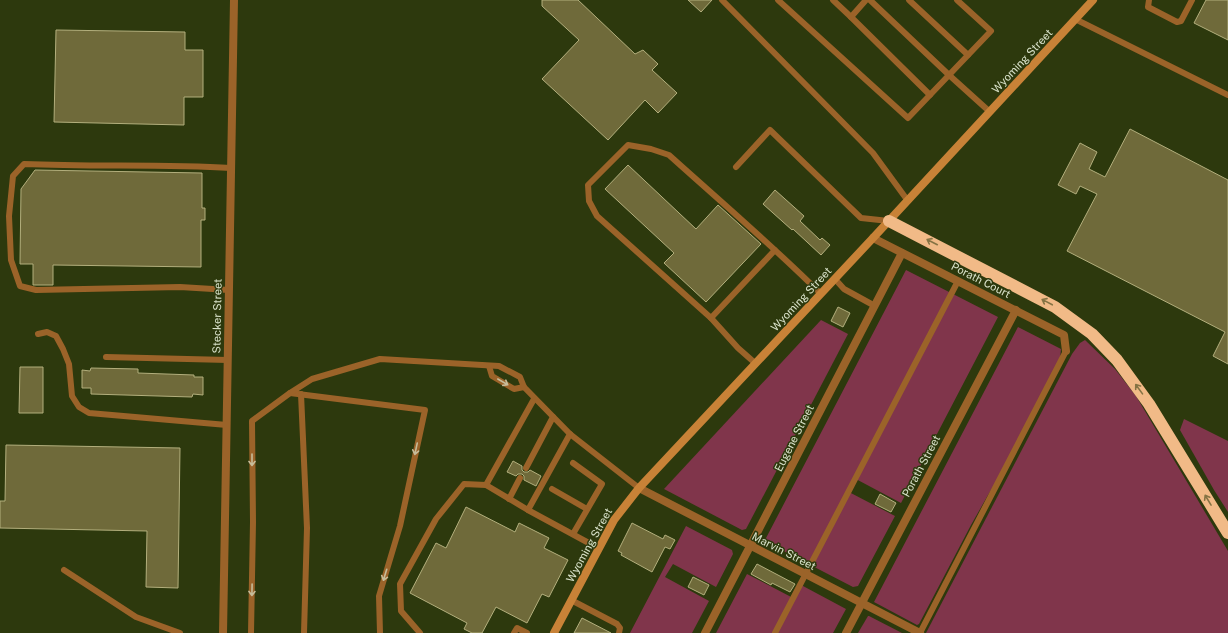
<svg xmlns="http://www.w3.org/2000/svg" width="1228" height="633" font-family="'Public Sans',sans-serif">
  <rect width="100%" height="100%" fill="#2d390d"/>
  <g fill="#80354b">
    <path d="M906,270L998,317L901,503L854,478L847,491L895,516L858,586L853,587L766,542L765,540Z"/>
    <path d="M821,320L848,334L746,529L742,530L664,489Z"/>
    <path d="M1018,327L1061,349L1060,359L1000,476L988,495L971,525L919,624L917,625L874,602Z"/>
    <path d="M1085,340L1115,369L1136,396L1228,551V633H926L1072,354L1080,343Z"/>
    <path d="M1184,419L1228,441V512L1214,490L1180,430Z"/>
    <path d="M686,526L732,550L733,554L716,587L673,564L665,577L709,601L692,633H630Z"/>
    <path d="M747,574L795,599L802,586H803L846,609L833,633H716Z"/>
    <path d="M868,616H869L902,633H858Z"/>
  </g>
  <g fill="#6f6a3a" stroke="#b3af7d">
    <path d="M542,0H578L635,54L643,50L658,64L652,70L677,93L658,113L645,100L608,140L542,79L579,40L542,6Z"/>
    <path d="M688,0H712L701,12Z"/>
    <path d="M1206,0H1228V40L1194,23Z"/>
    <path d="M56,30L185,32V50H203V97H184V125L54,122Z"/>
    <path d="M1130,129L1228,180V364L1213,356L1225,332L1067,251L1097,194L1080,186L1076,194L1058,185L1080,143L1097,152L1089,169L1105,177Z"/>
    <path d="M628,165L696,229L718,205L761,244L706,302L664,263L674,253L605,189Z"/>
    <path d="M35,170L202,173V208H205V220H201V267L53,265V285H33V264H20L21,189Z"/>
    <path d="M775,190L804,216L800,221L820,240L822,238L830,245L821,255L793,229L792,230L763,204Z"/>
    <path d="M838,307L850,313L843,327L831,321Z"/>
    <path d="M20,367H43V413H19Z"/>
    <path d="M91,368L138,369V373L194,375V377H203V395L193,394L192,397L91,394V388H82V370L90,371Z"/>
    <path d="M6,445L180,448L178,588L146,587L147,531L0,528V501H5Z"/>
    <path d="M513,461L522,466V470L524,472H528L530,470L541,476L536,486L524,480V476L522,474H518L516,476L507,472Z"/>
    <path d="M880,494L896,503L891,512L875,504Z"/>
    <path d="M466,507L515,532L519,523L549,538L544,548L568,560L549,597L542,594L527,623L496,607L482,633H472L464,629L467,623L410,593L436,543L446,548Z"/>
    <path d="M632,523L663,539L665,535L675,540L670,549L665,547L652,572L621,555L622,553L618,551Z"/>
    <path d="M757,564L795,584L790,592L772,583L771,585L751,574Z"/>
    <path d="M693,577L709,585L704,595L688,587Z"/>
    <path d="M582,618L611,633H574Z"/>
  </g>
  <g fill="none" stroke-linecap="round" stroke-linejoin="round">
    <g stroke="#9b6329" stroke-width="6">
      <path d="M722,0L873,153L908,201"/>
      <path d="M778,0L908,118L991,31L957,0"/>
      <path d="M833,0L851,17L866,0"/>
      <path d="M870,0L949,75L990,112"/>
      <path d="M909,0L968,55"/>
      <path d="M1149,0L1148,7L1177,22L1181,21L1192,0"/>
      <path d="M851,17L930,95"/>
      <path d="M1075,19L1228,95"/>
      <path d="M736,167L770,130L861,218L889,221"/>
      <path d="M775,250L711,318L597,216L589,201L588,185L628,145L651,149L669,155C720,201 772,245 821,294"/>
      <path d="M835,279L844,289L875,306"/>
      <path d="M229,290L180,287L36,290L20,286L11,260L9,216L13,176L24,164C93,167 162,164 231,168"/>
      <path d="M711,318L738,348L755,363"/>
      <path d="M38,334L47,332L56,336L63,349L69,364L72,396L79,407L89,413L227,425"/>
      <path d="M106,357L228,360"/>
      <path d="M489,366L492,376L514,389L524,387"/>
      <path d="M290,393L425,410L400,526L379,596L380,633"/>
      <path d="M301,394L307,528L304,633"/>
      <path d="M570,434L528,510L598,548"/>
      <path d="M526,468L553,417"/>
      <path d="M486,485L534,399"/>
      <path d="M552,489L587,509"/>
      <path d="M509,499L520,478"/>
      <path d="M573,534L602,484L573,463"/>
      <path d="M64,570L136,617L180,633"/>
      <path d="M571,600L617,624L620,628L619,633"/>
      <path d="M251,633L253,522L252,421L290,393L312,379L380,359L499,366L520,377L524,387L570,434L639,488"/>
      <path d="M420,633L401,611L400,584L436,519L464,484L486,485L528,510"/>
      <path d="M514,633L517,628L527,633"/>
      <path d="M775,633L958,281"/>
      <path d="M920,633L1066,351"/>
    </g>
    <g stroke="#9b6329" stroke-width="8">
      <path d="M873,238L1064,335L1066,351"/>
      <path d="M639,488L920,633"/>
      <path d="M223,633L234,0"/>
      <path d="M705,633L902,253"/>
      <path d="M846,633L1016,310"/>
    </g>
    <path stroke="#c88237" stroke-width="8" d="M554,633L614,520L639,488L873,238L1093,0"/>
    <path stroke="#f1ba87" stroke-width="12" d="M889,221L1055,307L1092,334L1117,360L1149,404L1228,533"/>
  </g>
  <defs><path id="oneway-shaft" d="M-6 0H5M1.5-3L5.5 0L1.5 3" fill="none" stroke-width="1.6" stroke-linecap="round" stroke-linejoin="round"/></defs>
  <g stroke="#857344">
    <use href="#oneway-shaft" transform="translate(932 242) rotate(-153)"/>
    <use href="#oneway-shaft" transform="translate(1047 302) rotate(-152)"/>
    <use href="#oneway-shaft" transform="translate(1139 389) rotate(-126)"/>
    <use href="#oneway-shaft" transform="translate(1208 500) rotate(-121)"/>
  </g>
  <g stroke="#c6bc9a">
    <use href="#oneway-shaft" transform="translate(503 382) rotate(30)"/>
    <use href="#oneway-shaft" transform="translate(416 449) rotate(102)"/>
    <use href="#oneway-shaft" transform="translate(252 460) rotate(90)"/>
    <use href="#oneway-shaft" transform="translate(385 575) rotate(107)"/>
    <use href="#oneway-shaft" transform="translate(252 590) rotate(91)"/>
  </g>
  <g text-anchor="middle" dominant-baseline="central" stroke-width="3" stroke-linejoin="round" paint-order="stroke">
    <g font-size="11" fill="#d9e2ca" stroke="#2d390d">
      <text transform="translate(1022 61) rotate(-47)">Wyoming Street</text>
      <text transform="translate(981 280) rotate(27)">Porath Court</text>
      <text transform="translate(801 299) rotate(-47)">Wyoming Street</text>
      <text transform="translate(217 316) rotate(-89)">Stecker Street</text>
      <text transform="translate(794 438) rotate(-63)">Eugene Street</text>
      <text transform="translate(921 466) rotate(-62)">Porath Street</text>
      <text transform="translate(589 545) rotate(-61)">Wyoming Street</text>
      <text transform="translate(784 551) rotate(27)">Marvin Street</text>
    </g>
  </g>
</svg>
